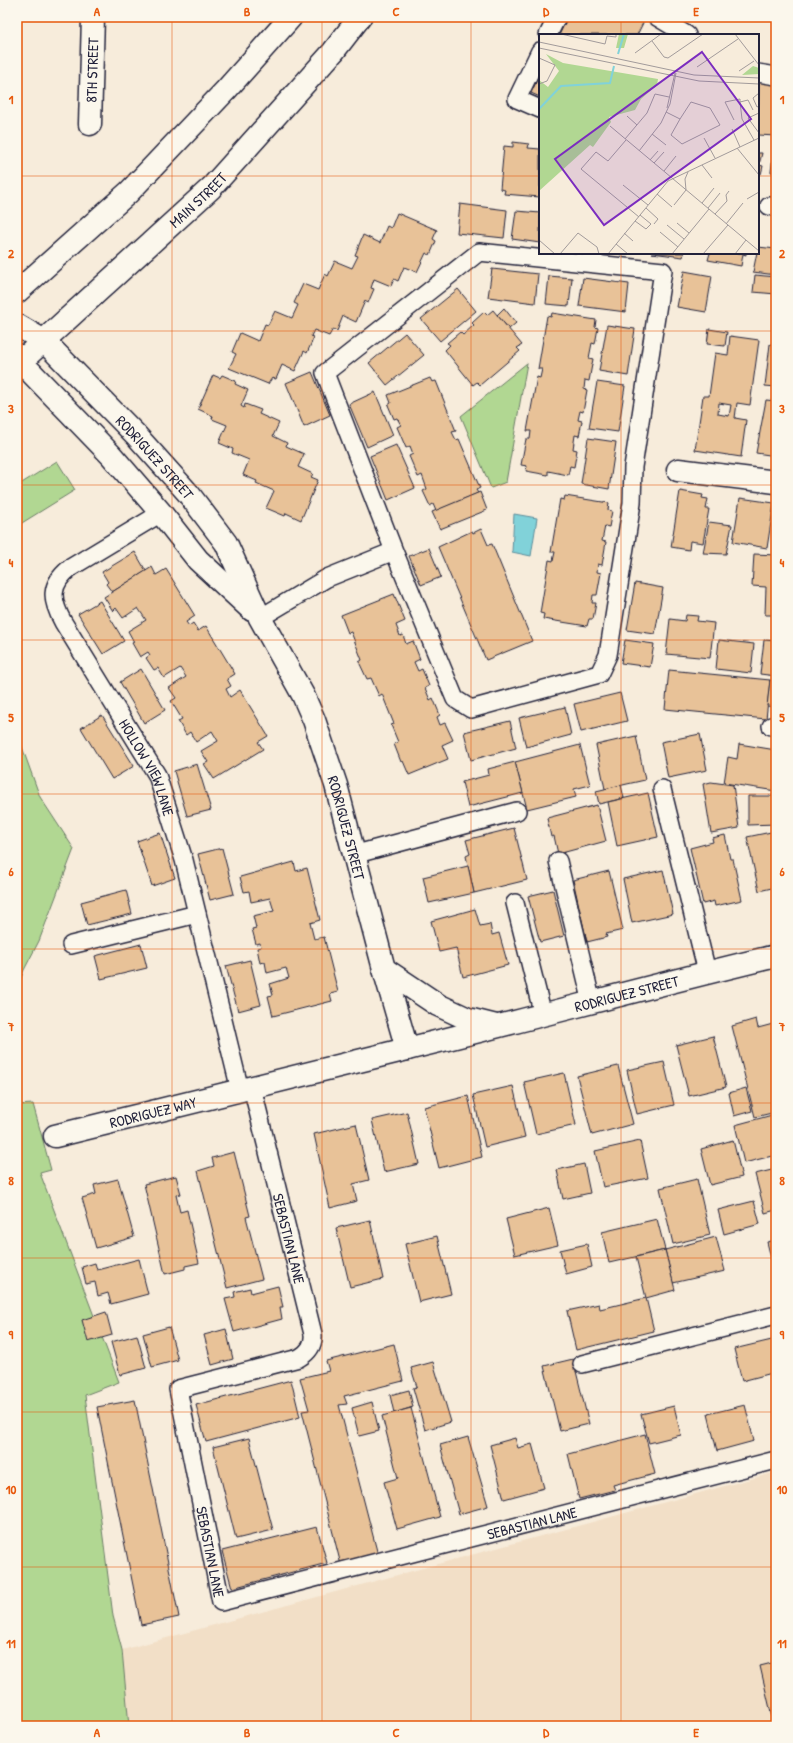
<svg xmlns="http://www.w3.org/2000/svg" width="793" height="1743" font-family="'Patrick Hand',sans-serif">
  <rect width="100%" height="100%" fill="#f7ecdb"/>
  <filter id="ink" filterUnits="userSpaceOnUse"><feTurbulence type="fractalNoise" baseFrequency=".025" numOctaves="2"/><feDisplacementMap in="SourceGraphic" scale="8" xChannelSelector="R" yChannelSelector="G"/><feConvolveMatrix kernelMatrix="1 2 1 2 8 2 1 2 1" color-interpolation-filters="sRGB"/></filter>
  <g filter="url(#ink)">
    <path fill="#f2dfc7" d="M776,1472V1726H129L122,1650Z"/>
    <g fill="#b1d792" stroke="#6a7c66">
      <path d="M527,363L506,482L491,488L461,416Z"/>
      <path d="M57,461L75,490L17,526V486Z"/>
      <path d="M17,733L40,797L74,849L39,941L24,970L17,988Z"/>
      <path d="M33,1104L51,1170L40,1173L119,1382L85,1395L113,1616L122,1650L129,1726H17V1105Z"/>
    </g>
    <path fill="#81d2d9" stroke="#5b8c9a" d="M514,514L537,518L531,556L512,552Z"/>
    <g fill="#e8c298" stroke="#22223b" fill-rule="evenodd">
      <path d="M568,17H646L637,35H559Z"/>
      <path d="M540,74V97L531,93Z"/>
      <path d="M759,82L776,84V136L758,135Z"/>
      <path d="M513,142L529,144L528,148L540,149V197L504,194L505,190L500,189L504,146L513,147Z"/>
      <path d="M774,146L776,147V172H771Z"/>
      <path d="M758,153H762L759,165L763,166L761,174H758Z"/>
      <path d="M460,204L507,210L504,238L457,233Z"/>
      <path d="M516,211L540,213V243L512,239Z"/>
      <path d="M397,213L437,230L433,239L436,241L430,255L426,253L417,272L404,267L398,281L394,279L391,286L374,279L371,288L374,289L368,303L365,301L356,322L343,316L337,331L333,329L329,336L314,330L311,336L314,337L307,353L304,351L295,371L282,365L276,379L272,378L268,384L229,368L236,354L232,352L240,333L258,341L265,324L268,325L275,311L292,318L298,305L294,303L303,284L318,290L325,274L328,276L335,261L352,268L358,256L355,255L363,235L380,243L387,226L391,228Z"/>
      <path d="M758,247L776,249V275L753,272Z"/>
      <path d="M652,253H684L683,257Z"/>
      <path d="M710,253H746V255L743,254L741,266L708,260Z"/>
      <path d="M492,269L538,274L535,303L488,297Z"/>
      <path d="M684,271L712,276L706,312L677,307Z"/>
      <path d="M755,275L776,277V294L753,292Z"/>
      <path d="M549,276L572,278L569,306L546,304Z"/>
      <path d="M583,278L629,284L626,312L579,306Z"/>
      <path d="M458,289L476,311L440,341L421,319Z"/>
      <path d="M504,308L516,323L509,329L497,315Z"/>
      <path d="M493,310L522,345L517,348L520,351L480,385L477,382L473,385L445,350L450,345L447,343L460,332L463,335L474,325L472,323L484,312L487,315Z"/>
      <path d="M552,313L596,320L595,327L598,328L595,344L592,343L589,358L593,359L589,381L585,380L584,389L587,390L583,412L580,411L578,420L582,421L579,436L575,435L573,449L577,450L574,467L570,466L568,475L548,471V475L526,471L527,466L521,465L526,439H530L531,431H527L537,377L540,378L542,369H538L547,316L551,317Z"/>
      <path d="M607,325L635,329L628,376L599,371Z"/>
      <path d="M709,329L727,332L725,346L707,344Z"/>
      <path d="M405,333L424,355L387,385L369,363Z"/>
      <path d="M730,336L759,340L750,405L737,403L735,418L746,420L741,457L695,450L703,396H709L715,353L728,355ZM719,403L731,405L729,416L718,414Z"/>
      <path d="M770,344L776,345V387L765,386Z"/>
      <path d="M312,372L330,415L304,427L286,383Z"/>
      <path d="M213,375L220,378L222,375L236,381L235,384L248,390L241,406L244,408L245,404L261,410L259,414L279,423L273,436L287,443L286,446L304,454L298,467L313,474L311,477L318,480L301,520L286,513L285,516L266,508L274,491L256,483L257,481L243,475L249,460L232,453L233,449L219,443L227,425L212,419L213,416L198,409Z"/>
      <path d="M430,378L432,382L436,381L456,431L452,432L456,440L459,439L480,488L476,490L478,493L436,511L433,504L430,506L423,491L427,489L422,475L418,477L409,456L413,454L410,446L406,448L397,427L401,425L397,418L394,419L388,405L391,403L388,395Z"/>
      <path d="M597,382L625,386L618,432L589,428Z"/>
      <path d="M375,392L393,435L367,447L349,404Z"/>
      <path d="M766,400L776,401V456L756,453Z"/>
      <path d="M588,438L616,442L609,489L581,484Z"/>
      <path d="M396,445L415,488L388,500L370,456Z"/>
      <path d="M680,491L703,495L702,498L708,499L706,509H709L703,543L690,541L689,550L671,547Z"/>
      <path d="M480,492L487,510L440,529L432,512Z"/>
      <path d="M565,496L609,503L608,510L612,511L609,527L605,526L602,541L606,542L602,565L598,564L597,572L601,573L597,595H593L592,603H596L593,619H589L587,626L543,619L544,614L540,613L549,560L553,561L555,552H551L560,499L564,500Z"/>
      <path d="M740,498L774,503L767,548L733,542Z"/>
      <path d="M709,522L732,525L726,554L703,553Z"/>
      <path d="M481,529L488,545L492,544L532,641L486,660L438,547L472,531L473,533Z"/>
      <path d="M429,548L441,577L421,585L409,556Z"/>
      <path d="M135,552L146,571L112,592L106,584L108,582L102,572Z"/>
      <path d="M754,554L776,555V615H765L766,587L752,586Z"/>
      <path d="M152,567L156,575L166,569L195,616L186,622L189,626L193,623L198,631L206,626L235,674L227,679L231,686L226,689L230,697L240,690L268,736L258,742L263,749L214,779L204,764L208,762L201,751L218,741L212,731L196,742L190,732L186,735L178,721L182,719L171,701L176,698L169,688L186,677L180,668L164,678L158,668L154,670L146,658L150,655L148,652L140,657L132,643L134,642L128,631L146,620L138,608L123,618L116,608L113,611L104,597Z"/>
      <path d="M635,583L663,588L655,634L627,630Z"/>
      <path d="M394,594L405,621L396,625L400,636L403,635L406,644L413,641L420,659L414,662L418,671L422,669L429,686L425,688L430,700L433,698L440,715L437,717L440,725L445,723L453,740L442,745L448,759L409,775L403,761L401,762L394,744L398,742L391,725L394,724L382,694L379,696L371,678L367,679L359,662L362,660L351,632L348,633L341,615Z"/>
      <path d="M100,601L124,641L103,654L78,614Z"/>
      <path d="M686,615L698,616L697,621L714,623L710,658L666,654L670,619L685,621Z"/>
      <path d="M625,640L654,644L650,667L621,663Z"/>
      <path d="M719,640L754,644L751,673L716,669Z"/>
      <path d="M764,640L776,641V676L760,674Z"/>
      <path d="M141,669L165,710L144,723L120,682Z"/>
      <path d="M669,670L770,680L766,719L665,709Z"/>
      <path d="M770,680L776,681V707L767,706Z"/>
      <path d="M620,693L627,721L581,732L574,704Z"/>
      <path d="M565,707L571,735L526,747L519,718Z"/>
      <path d="M102,715L134,766L112,779L81,728Z"/>
      <path d="M510,721L516,748L471,760L464,732Z"/>
      <path d="M700,734L707,770L668,778L661,742Z"/>
      <path d="M636,736L645,780L605,789L596,745Z"/>
      <path d="M739,744L776,750V791L724,783L728,757L737,759Z"/>
      <path d="M580,745L590,785L574,789L576,797L527,809L515,762Z"/>
      <path d="M515,762L523,793L468,807L462,782L489,775L488,769Z"/>
      <path d="M197,764L211,810L187,816L174,771Z"/>
      <path d="M711,782L733,785L739,828L711,833L703,784Z"/>
      <path d="M621,785L624,798L599,804L596,791Z"/>
      <path d="M648,793L658,837L617,846L608,802Z"/>
      <path d="M748,796H776V824L748,825Z"/>
      <path d="M597,805L606,841L558,854L554,836L551,837L547,818Z"/>
      <path d="M514,828L527,880L474,893L466,856L470,854L466,840Z"/>
      <path d="M776,831V887L759,891L747,837Z"/>
      <path d="M160,833L175,878L152,886L137,841Z"/>
      <path d="M725,835L730,859H733L742,900L715,906L714,901L703,904L690,848L713,842L712,838Z"/>
      <path d="M222,848L234,894L210,900L198,854Z"/>
      <path d="M294,862L296,871L307,868L320,920L310,923L314,939L324,937L338,992L330,994L332,1001L273,1016L268,996L273,995L270,984L289,978L286,968L267,973L265,962L260,963L257,948L261,947L260,943L256,944L252,929L256,928L253,916L274,911L270,898L251,902L249,891L244,892L240,877Z"/>
      <path d="M468,866L474,893L429,903L423,877Z"/>
      <path d="M663,870L673,914L632,923L623,879Z"/>
      <path d="M609,871L623,930L606,934L607,937L587,942L573,880Z"/>
      <path d="M126,890L132,914L87,925L81,902Z"/>
      <path d="M553,890L564,936L540,942L528,896Z"/>
      <path d="M475,909L480,926L490,924L492,935L499,933L508,965L463,977L456,948L439,952L431,921Z"/>
      <path d="M141,944L147,968L101,979L95,956Z"/>
      <path d="M250,960L261,1005L238,1011L226,966Z"/>
      <path d="M756,1019L758,1028L773,1024L776,1037V1054H774L776,1061V1112L755,1117L732,1026Z"/>
      <path d="M713,1036L726,1087L689,1096L676,1045Z"/>
      <path d="M664,1062L674,1105L637,1114L627,1070Z"/>
      <path d="M618,1066L633,1124L592,1135L577,1076Z"/>
      <path d="M564,1073L576,1125L536,1134L524,1082Z"/>
      <path d="M513,1086L525,1137L485,1147L473,1095Z"/>
      <path d="M746,1088L752,1111L734,1116L729,1093Z"/>
      <path d="M468,1096L482,1157L439,1168L424,1107Z"/>
      <path d="M407,1112L419,1164L384,1172L372,1120Z"/>
      <path d="M776,1114V1155L744,1163L735,1125Z"/>
      <path d="M356,1124L369,1180L353,1184L357,1201L330,1208L314,1134Z"/>
      <path d="M733,1140L742,1177L710,1185L701,1149Z"/>
      <path d="M640,1141L648,1178L603,1187L595,1151Z"/>
      <path d="M234,1152L250,1216L246,1217L262,1279L227,1288L198,1171L214,1166L212,1158Z"/>
      <path d="M584,1164L590,1193L563,1199L557,1170Z"/>
      <path d="M776,1169V1210L765,1213L755,1174Z"/>
      <path d="M176,1176L181,1194L176,1195L180,1212L187,1210L199,1263L185,1266V1269L165,1274L144,1184Z"/>
      <path d="M118,1179L134,1237L96,1248L82,1198L96,1194L94,1185Z"/>
      <path d="M697,1179L710,1235L673,1244L660,1188Z"/>
      <path d="M754,1201L760,1224L724,1234L718,1210Z"/>
      <path d="M549,1208L558,1245L515,1255L506,1219Z"/>
      <path d="M657,1219L665,1250L609,1263L602,1232Z"/>
      <path d="M370,1220L383,1279L350,1287L336,1228Z"/>
      <path d="M437,1236L451,1294L419,1302L405,1244Z"/>
      <path d="M716,1237L725,1271L673,1283L665,1250Z"/>
      <path d="M776,1240V1278L767,1242Z"/>
      <path d="M587,1244L592,1267L566,1274L560,1250Z"/>
      <path d="M665,1250L675,1290L646,1298L636,1257Z"/>
      <path d="M139,1259L148,1294L111,1304L108,1293L98,1296L95,1282L86,1284L82,1267L95,1263L97,1270Z"/>
      <path d="M278,1286L283,1307H280L282,1319L234,1332L225,1299L235,1297L234,1292L250,1288L251,1293Z"/>
      <path d="M646,1298L654,1331L576,1350L567,1311L599,1304L600,1309Z"/>
      <path d="M106,1312L112,1335L88,1342L82,1320Z"/>
      <path d="M169,1327L178,1360L152,1367L143,1334Z"/>
      <path d="M226,1329L233,1359L212,1365L204,1335Z"/>
      <path d="M137,1335L146,1368L120,1375L111,1342Z"/>
      <path d="M776,1339V1372L742,1381L734,1349Z"/>
      <path d="M394,1344L403,1381L344,1396L347,1404L339,1405L378,1555L341,1565L302,1411L309,1410L300,1378L329,1371L326,1361Z"/>
      <path d="M573,1359L589,1424L560,1431L544,1366Z"/>
      <path d="M433,1362L451,1422L425,1430L413,1388L417,1387L411,1368Z"/>
      <path d="M291,1380L300,1417L206,1442L196,1405Z"/>
      <path d="M409,1390L413,1407L394,1413L390,1395Z"/>
      <path d="M135,1400L179,1617L141,1625L97,1407Z"/>
      <path d="M372,1402L379,1431L359,1436L352,1408Z"/>
      <path d="M745,1405L754,1441L717,1451L708,1414Z"/>
      <path d="M674,1406L681,1435L649,1443L641,1414Z"/>
      <path d="M411,1408L440,1517L397,1529L384,1482L398,1478L382,1416Z"/>
      <path d="M645,1434L655,1474L613,1485L615,1490L579,1499L568,1454Z"/>
      <path d="M468,1437L488,1506L459,1514L440,1445Z"/>
      <path d="M249,1438L273,1530L236,1539L213,1447Z"/>
      <path d="M515,1438L518,1448L532,1444L544,1488L504,1499L490,1445Z"/>
      <path d="M317,1527L327,1563L232,1588L222,1551Z"/>
      <path d="M776,1662V1726H774L760,1666Z"/>
    </g>
    <g fill="none" stroke-linecap="round" stroke-linejoin="round">
      <g stroke="#22223b" stroke-width="20">
        <g id="lane">
          <path d="M657,17L687,35"/>
          <path d="M548,35L557,17"/>
          <path d="M540,51L517,99L540,109"/>
          <path d="M758,73L776,76"/>
          <path d="M769,206L776,207"/>
          <path id="s1" d="M161,513L70,568C49,585 51,600 63,622L157,775L184,860L240,1090"/>
          <path d="M260,618L327,578L394,551L325,373L479,252L663,271L633,467L632,503L608,655L599,674L471,709L455,699L394,551"/>
          <path d="M771,726L776,727"/>
          <path d="M662,789L707,972"/>
          <path d="M353,855L517,811"/>
          <path d="M558,861L592,1003"/>
          <path d="M515,903L543,1015"/>
          <path d="M71,945L197,914"/>
          <path id="s2" d="M252,1087L313,1334C314,1345 309,1352 299,1358L178,1389L221,1602L776,1460"/>
          <path d="M582,1364L776,1315"/>
        </g>
      </g>
      <g stroke="#22223b" stroke-width="25">
        <g id="street">
          <path id="s3" d="M90,124L93,17"/>
          <path d="M678,470L776,482"/>
          <path id="s4" d="M55,1136L407,1049"/>
        </g>
      </g>
      <g stroke="#22223b" stroke-width="25">
        <g id="secondary">
          <path id="s5" d="M17,325L44,341L135,434L188,493L226,543L260,618L303,695L314,720L336,785L384,969L407,1049C531,1019 653,985 776,956"/>
          <path d="M17,355L21,362L111,455L161,513L198,560L252,610"/>
          <path d="M384,969L438,1005L468,1019L496,1026"/>
        </g>
      </g>
      <g stroke="#22223b" stroke-width="25">
        <g id="primary">
          <path d="M17,292L129,192L226,90L291,17"/>
          <path id="s6" d="M17,365L211,188L333,52L360,17"/>
        </g>
      </g>
      <use href="#lane" stroke="#fbf7ec" stroke-width="17"/>
      <use href="#street" stroke="#fbf7ec" stroke-width="22"/>
      <use href="#secondary" stroke="#fbf7ec" stroke-width="22"/>
      <use href="#primary" stroke="#fbf7ec" stroke-width="22"/>
    </g>
  </g>
  <path fill="none" stroke="#e8590c" stroke-width="1" stroke-opacity="0.55" d="M172,17V1726M322,17V1726M471,17V1726M621,17V35M17,176H540M758,176H776M621,253V1726M17,331H776M17,485H776M17,640H776M17,794H776M17,949H776M17,1103H776M17,1258H776M17,1412H776M17,1567H776"/>
  <g text-anchor="middle" dominant-baseline="central" stroke-width="3.5" stroke-linejoin="round" paint-order="stroke">
    <g font-size="15" fill="#22223b" stroke="#fbf7ec">
      <text stroke="none"><textPath href="#s3" startOffset="54">8TH STREET</textPath></text>
      <text stroke="none"><textPath href="#s6" startOffset="245">MAIN STREET</textPath></text>
      <text stroke="none"><textPath href="#s5" startOffset="192">RODRIGUEZ STREET</textPath></text>
      <text stroke="none"><textPath href="#s1" startOffset="336">HOLLOW VIEW LANE</textPath></text>
      <text stroke="none"><textPath href="#s5" startOffset="614">RODRIGUEZ STREET</textPath></text>
      <text stroke="none"><textPath href="#s5" startOffset="1070">RODRIGUEZ STREET</textPath></text>
      <text stroke="none"><textPath href="#s4" startOffset="101">RODRIGUEZ WAY</textPath></text>
      <text stroke="none"><textPath href="#s2" startOffset="156">SEBASTIAN LANE</textPath></text>
      <text stroke="none"><textPath href="#s2" startOffset="947">SEBASTIAN LANE</textPath></text>
      <text stroke="none"><textPath href="#s2" startOffset="575">SEBASTIAN LANE</textPath></text>
    </g>
  </g>
  <g transform="translate(539 34)">
    <rect width="220" height="220" fill="#f7ecdb"/>
    <path d="M80,0H89L85,14H77ZM7,20L24,29L119,45L118,51L102,65L96,76L70,83L72,88L54,113L51,111L0,157V46L9,53L20,37ZM214,32L220,34V40L203,41Z" fill="#b1d792"/>
    <path fill="none" stroke="#81d2d9" stroke-width="2" d="M79,20L85,0M0,75L22,52L71,49L75,32"/>
    <path fill="none" stroke="#a29b9b" stroke-width="1" d="M22,0L66,10L68,2L77,3V0M196,0L220,31M113,7L125,23L129,24L164,0M0,8L155,41L220,44M0,14L160,47L220,50M96,19L122,0M0,24L16,31L8,47L0,50M158,33L199,5M200,37L215,27M220,59L214,64L218,73L220,72M128,74L136,39M214,76L209,66L201,68L203,85L215,106M127,78L141,85L152,68L171,74L181,91L143,110L132,101L141,85M220,79L209,84L220,99M88,82L98,91M195,86L186,68L201,65V68M71,92L220,217M193,95L201,113M113,100L127,111M165,104L176,124M86,105L108,79L116,60L130,63M87,106L69,127L57,118L42,135L100,183M198,114L220,141M100,117L122,89L131,70L137,39M111,126L119,117M115,129L125,118M163,131L173,144M125,137L137,122M84,151L109,171M147,156L146,145L149,138M118,160L133,173M208,165L220,158M163,169L175,154M135,171L147,156M107,174L119,185L115,190M169,174L181,159M176,180L188,167L187,161L190,157M96,187L107,195L112,190L101,181M138,189L150,199M187,190L204,169M128,191L145,205M121,198L139,213M85,199L94,207M0,206L16,220M77,210L89,220M21,220L39,199L58,213L60,220M69,220L129,147L220,104M133,220L170,175M164,220L189,191M196,220L207,206"/>
    <path fill="#7b2cbf" fill-opacity="0.15" stroke="#7b2cbf" stroke-width="2" d="M163,18L212,85L65,191L16,125Z"/>
    <rect width="220" height="220" fill="none" stroke="#22223b" stroke-width="2"/>
  </g>
  <rect width="793" height="1743" fill="none" stroke="#fbf7ec" stroke-width="44"/>
  <rect x="22" y="22" width="749" height="1699" fill="none" stroke="#e8590c" stroke-width="1.5"/>
  <g font-size="13" text-anchor="middle" font-weight="bold" fill="#e8590c">
    <text x="97" y="16">A</text>
    <text x="247" y="16">B</text>
    <text x="396" y="16">C</text>
    <text x="546" y="16">D</text>
    <text x="696" y="16">E</text>
    <text x="11" y="104">1</text>
    <text x="782" y="104">1</text>
    <text x="11" y="258">2</text>
    <text x="782" y="258">2</text>
    <text x="11" y="413">3</text>
    <text x="782" y="413">3</text>
    <text x="11" y="567">4</text>
    <text x="782" y="567">4</text>
    <text x="11" y="722">5</text>
    <text x="782" y="722">5</text>
    <text x="11" y="876">6</text>
    <text x="782" y="876">6</text>
    <text x="11" y="1031">7</text>
    <text x="782" y="1031">7</text>
    <text x="11" y="1185">8</text>
    <text x="782" y="1185">8</text>
    <text x="11" y="1339">9</text>
    <text x="782" y="1339">9</text>
    <text x="11" y="1494">10</text>
    <text x="782" y="1494">10</text>
    <text x="11" y="1648">11</text>
    <text x="782" y="1648">11</text>
    <text x="97" y="1737">A</text>
    <text x="247" y="1737">B</text>
    <text x="396" y="1737">C</text>
    <text x="546" y="1737">D</text>
    <text x="696" y="1737">E</text>
  </g>
</svg>
